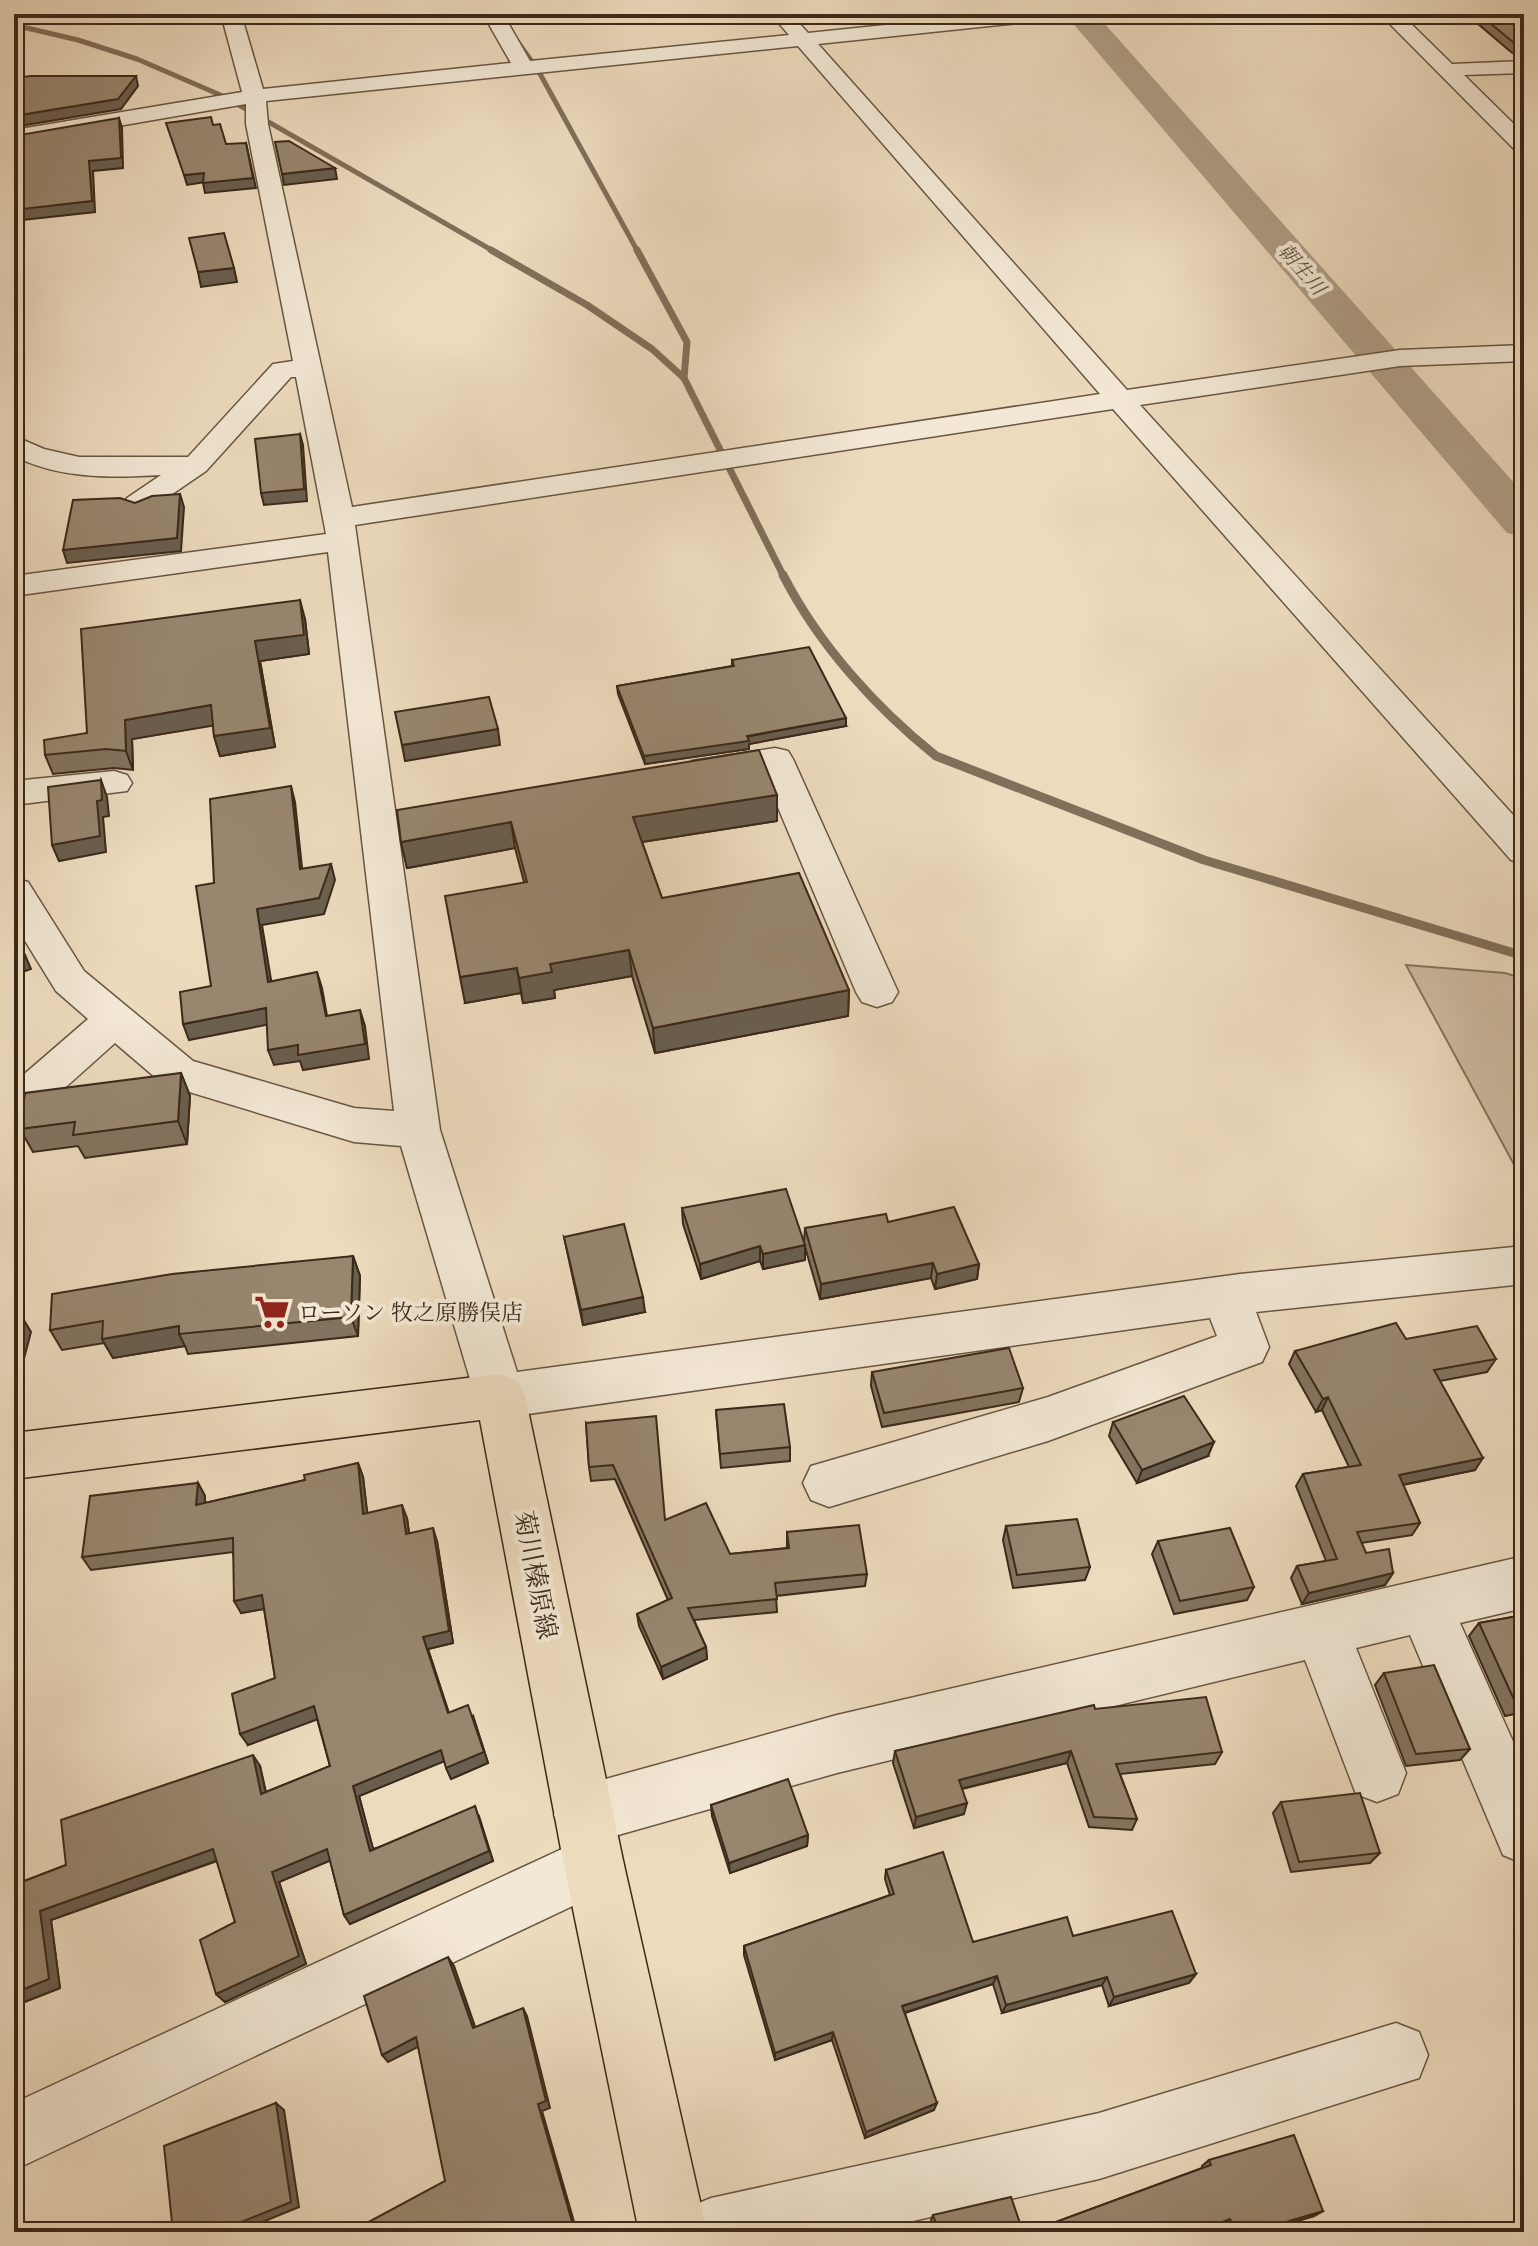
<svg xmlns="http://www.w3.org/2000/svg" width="1538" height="2246" font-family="'Libre Caslon Text','Noto Serif JP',serif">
  <rect width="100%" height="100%" fill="#eddbbe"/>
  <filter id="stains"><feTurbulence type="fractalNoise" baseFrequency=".0025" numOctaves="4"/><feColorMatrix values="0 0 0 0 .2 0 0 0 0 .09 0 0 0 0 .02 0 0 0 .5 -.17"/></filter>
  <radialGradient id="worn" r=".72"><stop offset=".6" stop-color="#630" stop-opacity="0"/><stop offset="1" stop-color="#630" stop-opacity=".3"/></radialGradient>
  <path fill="#cfbda2" stroke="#85735e" stroke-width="2" d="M1406,965L1505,973L1524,979V1183Z"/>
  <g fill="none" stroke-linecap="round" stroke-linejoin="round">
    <g stroke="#816f5a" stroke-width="5">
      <path d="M14,25L78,40L137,59L225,97L495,252"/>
      <path d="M517,41L533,63"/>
      <path d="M539,72L638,252"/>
    </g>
    <g stroke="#816f5a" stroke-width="7">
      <path d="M491,250L587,305L652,349L684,378L784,577"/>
      <path d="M637,250L687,342L684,378"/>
    </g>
    <path stroke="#816f5a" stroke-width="9" d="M783,575C819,645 875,707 936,756L1204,860L1524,956"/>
    <path fill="#b09e86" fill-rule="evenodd" d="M1065,14H1096L1524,494V537L1507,533Z"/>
    <g stroke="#685642" stroke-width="3">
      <g id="minor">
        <path d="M221,14H241L263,89L511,63L483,14H503L530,61L789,35L771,14H791L808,33L991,14H1057L1047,20L818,44L1127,390L1400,350L1524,345V361L1400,366L1140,405L1524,827V864L1511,860L1113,409L355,525L440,1130L517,1372L1240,1274L1524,1246V1284L1256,1312L1269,1347L1262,1362L1048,1441L829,1507L811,1500L803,1483L811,1466L1048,1397L1217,1336L1210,1318L500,1418L482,1411L475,1396L401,1146L354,1142L163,1084L115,1043L29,1120L14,1125V1083L88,1019L56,991L14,923V878L28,882L84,971L193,1061L354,1108L394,1111L328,552L14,596V576L326,534L296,377H291L206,471L149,510L138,513L127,510L123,504L127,498L161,475C112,478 59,479 14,456V436L44,449L79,457H188L273,364L293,361L246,124V104L14,144V130L242,92ZM798,46L1100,394L352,507L268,124L266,101Z"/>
        <path d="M1380,14H1401L1452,64L1524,61V73L1464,75L1524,134V153L1516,151Z"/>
        <path d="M775,748L788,751L793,759L898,992L892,1002L877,1007L862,1002L856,992L763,772L705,780L692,777L687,769L692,761Z"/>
        <path d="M114,771L127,775L132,783L127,791L14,805V781Z"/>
        <path d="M1524,1556V1608L1460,1623L1524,1766V1864L1503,1855L1410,1635L1356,1648L1406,1773L1398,1794L1377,1802L1356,1794L1305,1660L837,1773L604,1839L615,1844L624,1865L615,1886L14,2170V2103L577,1842L563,1836L554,1815L563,1794L584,1785L837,1715Z"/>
        <path d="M1396,2023L1419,2032L1428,2055L1419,2078L1099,2179L864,2232H677L687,2208L711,2198L1099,2113Z"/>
      </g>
    </g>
    <g stroke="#3b2919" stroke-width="3">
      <path id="major" d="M500,1374L518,1381L525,1396L624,1865L707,2232H639L564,1865L480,1420L14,1479V1433Z"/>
    </g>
    <use href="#minor" fill="#f3e8d5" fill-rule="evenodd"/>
    <use href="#major" fill="#eddbbe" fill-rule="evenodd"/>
  </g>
  <g fill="#83735f" stroke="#3b2919" stroke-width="2">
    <path d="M1302,14H1373L1372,16L1307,20Z"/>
    <path d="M1473,14H1524V60L1511,52L1477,23L1478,18Z"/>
    <path d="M305,619L309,654L260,661L275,747L220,756L214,736L213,725L132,739L133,770L114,768L53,774L45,755Z"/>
    <path d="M732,660L846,726L749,744V749L645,764L618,694L617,686L732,666Z"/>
    <path d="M397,810L777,821L642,842L662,898L849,990L848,1016L655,1053L632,976L554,990L555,998L523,1003L521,993L465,1003L524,882L515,848L407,868L401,842Z"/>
    <path d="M181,1073L190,1096L187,1144L85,1158L78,1146L33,1152L20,1129Z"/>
    <path d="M682,1208L804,1242L805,1228L888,1222L979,1264L977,1279L935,1289L931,1278L820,1299L805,1247V1260L763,1269L760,1261L701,1279L683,1224Z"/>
    <path d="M564,1237L645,1312L583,1325Z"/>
    <path d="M353,1256L360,1276L358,1336L188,1354L185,1346L113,1358L104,1343L62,1350L50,1330Z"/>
    <path d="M1406,1339L1496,1359L1487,1372L1440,1381L1475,1470L1403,1485L1420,1523L1412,1535L1361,1543L1366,1553L1393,1573L1385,1585L1302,1604L1291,1578L1297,1566L1326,1561L1296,1486L1303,1474L1349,1467L1322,1410L1316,1412L1289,1364L1295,1351Z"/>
    <path d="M872,1372L1023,1388L1019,1402L882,1427L871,1386Z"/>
    <path d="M716,1411L790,1447V1461L721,1468Z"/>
    <path d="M1113,1422L1208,1456L1137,1483L1109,1436Z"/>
    <path d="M586,1423L665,1520L730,1554L787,1548V1532L867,1574L865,1586L776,1596L777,1612L694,1620L706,1647L707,1659L663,1679L639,1626L637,1614L668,1600L615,1479L591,1481L589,1467Z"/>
    <path d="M358,1463L363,1477L367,1513L407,1518L409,1533L437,1541L453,1643L428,1649L449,1713L473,1716L488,1763L451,1779L444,1761L359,1796L373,1849L479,1816L493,1861L350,1924L344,1915L330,1860L279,1882L306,1964L225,2002L216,1994L235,1922L217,1861L51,1920L60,1988L14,2006V1885L66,1865L260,1766L266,1792L330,1766L317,1719L248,1745L275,1678L264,1609L241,1613L233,1552L91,1570L82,1557L198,1483L205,1496V1503L305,1480Z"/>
    <path d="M1006,1526L1090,1567L1085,1580L1013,1588L1003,1540Z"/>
    <path d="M1158,1541L1254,1587L1247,1600L1174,1614L1152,1554Z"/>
    <path d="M1524,1615V1712L1505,1716L1469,1636L1479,1623Z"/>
    <path d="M1384,1673L1470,1749L1460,1760L1406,1766L1375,1685Z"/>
    <path d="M1095,1709L1222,1752L1215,1764L1120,1774L1137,1819L1132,1830L1089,1827L1067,1763L962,1789L964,1814L914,1828L893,1763L895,1751Z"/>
    <path d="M1281,1802L1380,1853L1370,1863L1291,1872L1273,1813Z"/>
    <path d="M711,1805L808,1835L807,1846L730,1873L712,1816Z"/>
    <path d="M886,1870L973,1942L1073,1936L1196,1974L1189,1983L1109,2006L1102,1985L1002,2013L993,1984L905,2013L934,2110L865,2138L832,2040L775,2060L744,1955V1946L890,1895L885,1879Z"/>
    <path d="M1209,2160L1323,2211L1314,2216L1260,2232H1225L1222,2224L1200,2232H1040L1045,2226L1202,2168V2166Z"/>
    <path d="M933,2215L1023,2232H934L931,2220Z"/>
  </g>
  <g fill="#6a5e4e" stroke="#3b2919" stroke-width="2">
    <path d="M136,76L138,86L121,109L14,127V116Z"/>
    <path d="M119,118L122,128L123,168L93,171L95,212L14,221V210L89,161Z"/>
    <path d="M246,143L256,188L205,193L203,183Z"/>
    <path d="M335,168L337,179L284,185L282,174Z"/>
    <path d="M204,173L206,182L187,185L184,175Z"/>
    <path d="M234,268L237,282L201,287L198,272Z"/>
    <path d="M300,434L303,445L307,501L264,505L261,493Z"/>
    <path d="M180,494L184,507L181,551L67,563L63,550Z"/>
    <path d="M14,600H15L20,613L14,614Z"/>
    <path d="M300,600L305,619L309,654L260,661L275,747L220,756L214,736L255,641Z"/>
    <path d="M211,705L217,725L132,739L133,770L126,751L125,720Z"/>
    <path d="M846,718V726L749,744V749L645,764L644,756Z"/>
    <path d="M498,729L500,745L405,761L402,745Z"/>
    <path d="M101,780L107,797L109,816L103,817L106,852L59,861L52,845L97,801Z"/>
    <path d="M291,786L295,802L304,886L300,869Z"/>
    <path d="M777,795V821L635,843L633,817Z"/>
    <path d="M511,822L515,848L407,868L401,842Z"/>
    <path d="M331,864L335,880L324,914L262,925L274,998L268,982L257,909Z"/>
    <path d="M629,950L632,976L554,990L555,998L523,1003L519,978L550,964Z"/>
    <path d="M25,955L31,969L14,975V960Z"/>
    <path d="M517,968L521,993L465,1003L460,977Z"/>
    <path d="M317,972L322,988L330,1032L326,1016Z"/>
    <path d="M849,990L848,1016L655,1053L653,1028Z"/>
    <path d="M266,1008L271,1024L189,1040L183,1024Z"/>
    <path d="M360,1010L365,1026L369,1059L303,1070L300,1061L274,1065L268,1050Z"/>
    <path d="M181,1073L190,1096L187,1144L178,1121Z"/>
    <path d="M805,1245V1260L763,1269V1254Z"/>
    <path d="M760,1246V1261L701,1279L700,1264Z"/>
    <path d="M353,1256L360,1276L358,1336L351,1317Z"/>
    <path d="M933,1263L931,1278L820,1299L821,1284Z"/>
    <path d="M979,1264L977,1279L935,1289L937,1274Z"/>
    <path d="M643,1297L645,1312L583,1325L581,1310Z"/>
    <path d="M22,1317L31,1332L16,1389L14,1385V1347Z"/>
    <path d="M179,1326V1334L185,1346L113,1358L102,1339Z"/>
    <path d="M1328,1397L1322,1410L1316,1412L1323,1399Z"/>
    <path d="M1214,1442L1208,1456L1137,1483L1142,1470Z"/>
    <path d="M1483,1458L1475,1470L1391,1487L1399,1475Z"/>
    <path d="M358,1463L363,1477L369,1527L363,1514Z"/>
    <path d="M198,1483L205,1496L204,1518L196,1505Z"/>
    <path d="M402,1505L407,1518L411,1547L406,1534Z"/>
    <path d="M433,1528L437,1541L453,1643L428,1649L452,1724L423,1637Z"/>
    <path d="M1393,1573L1385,1585L1302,1604L1309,1593Z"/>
    <path d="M262,1595L269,1608L241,1613L234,1601Z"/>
    <path d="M706,1647L707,1659L663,1679L661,1667Z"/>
    <path d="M314,1706L321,1718L248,1745L240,1734Z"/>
    <path d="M473,1716L488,1763L451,1779L446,1768Z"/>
    <path d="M441,1750L445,1761L359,1796L376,1860L370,1851L353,1786Z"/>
    <path d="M1071,1751L1067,1763L956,1790L959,1780Z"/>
    <path d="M253,1755L260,1766L268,1804L261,1794Z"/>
    <path d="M967,1803L964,1814L914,1828L916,1817Z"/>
    <path d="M475,1806L493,1861L350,1924L344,1915Z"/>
    <path d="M808,1835L807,1846L730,1873L729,1863Z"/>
    <path d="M213,1849L221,1859L51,1920L60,1988L14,2006V1993L40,1911Z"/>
    <path d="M327,1849L334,1859L279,1882L306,1964L225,2002L216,1994L272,1872Z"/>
    <path d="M448,1957L454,1966L478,2035L473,2028Z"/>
    <path d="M1196,1974L1189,1983L1109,2006L1114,1997Z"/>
    <path d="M997,1976L993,1984L900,2014L902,2006Z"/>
    <path d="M1107,1977L1102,1985L1002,2013L1006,2005Z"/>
    <path d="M523,2008L527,2016L550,2108L542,2111L577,2232H575L538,2104Z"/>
    <path d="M833,2032L832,2040L775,2060V2053Z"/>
    <path d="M416,2037L422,2045L388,2062L382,2055Z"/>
    <path d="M276,2103L284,2110L299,2207L238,2232H216Z"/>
    <path d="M937,2103L934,2110L865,2138L866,2132Z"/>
    <path d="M1323,2211L1314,2216L1260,2232H1252Z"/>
    <path d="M1230,2219L1222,2224L1200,2232H1195Z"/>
  </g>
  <g fill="#98866f" stroke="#3b2919" stroke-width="2">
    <path d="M1479,14H1524V49L1514,43Z"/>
    <path d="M31,76H136L118,99L14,116V78Z"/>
    <path d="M211,117L213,125L220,124L226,144L246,143L253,178L203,183L204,173L184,175L166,123Z"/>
    <path d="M119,118L121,158L89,161L92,201L14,210V136Z"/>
    <path d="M289,141L335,168L282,174L275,142Z"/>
    <path d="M224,233L234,268L198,272L189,238Z"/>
    <path d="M300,434L304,489L261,493L255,439Z"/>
    <path d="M180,494L177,538L63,550L73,500L120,498L135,503L152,496Z"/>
    <path d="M300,600L304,635L255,641L270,728L214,736L211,705L125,720L126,751L106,749L45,755L44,740L87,733L81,629Z"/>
    <path d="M809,647L846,718L747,736L749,741L644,756L617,686L734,666L732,660Z"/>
    <path d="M489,697L498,729L402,745L395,712Z"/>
    <path d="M759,750L777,795L633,817L662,898L799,873L849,990L653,1028L629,950L550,964L552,972L519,978L517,968L460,977L445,896L527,882L511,822L401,842L397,810Z"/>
    <path d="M101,780L102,800L97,801L100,836L52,845L48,787Z"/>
    <path d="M291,786L300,869L331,864L319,898L257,909L268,982L317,972L326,1016L360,1010L365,1044L298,1055V1045L268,1050L266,1008L183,1024L180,992L211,986L196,886L214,883L210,799Z"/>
    <path d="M14,934L25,955L14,960Z"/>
    <path d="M181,1073L178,1121L73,1135L75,1122L20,1129L25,1093Z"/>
    <path d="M786,1189L805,1245L763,1254L760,1246L700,1264L682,1208Z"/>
    <path d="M954,1207L979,1264L937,1274L933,1263L821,1284L805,1228L886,1214L888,1222Z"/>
    <path d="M624,1224L643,1297L581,1310L564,1237Z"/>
    <path d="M353,1256L351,1317L179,1334V1326L102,1339L103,1321L50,1330L52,1294L172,1274Z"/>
    <path d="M22,1317L14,1347V1318Z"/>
    <path d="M1396,1323L1406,1339L1477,1326L1496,1359L1434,1370L1483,1458L1399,1475L1420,1523L1357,1532L1366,1553L1389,1549L1393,1573L1309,1593L1297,1566L1337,1559L1303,1474L1361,1465L1328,1397L1323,1399L1295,1351Z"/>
    <path d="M1009,1348L1023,1388L884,1413L872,1372Z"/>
    <path d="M1184,1396L1214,1442L1142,1470L1113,1422Z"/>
    <path d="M784,1404L790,1447L720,1454L716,1410Z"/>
    <path d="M656,1416L665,1520L706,1503L730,1554L789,1548L787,1532L859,1525L867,1574L775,1583L777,1599L688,1608L706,1647L661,1667L637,1614L672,1598L613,1465L589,1467L586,1423Z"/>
    <path d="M358,1463L363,1514L402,1505L406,1534L433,1528L449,1631L423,1637L448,1713L468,1705L484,1752L446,1768L441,1750L353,1786L370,1851L475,1806L489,1851L344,1915L327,1849L272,1872L299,1956L216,1994L200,1940L235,1922L213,1849L40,1911L49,1979L14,1993V1885L66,1865L61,1820L253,1755L261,1794L330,1766L314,1706L240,1734L232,1694L275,1678L262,1595L234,1601L233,1538L82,1557L90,1496L198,1483L196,1505L305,1480L304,1475Z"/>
    <path d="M1077,1519L1090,1567L1017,1575L1006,1526Z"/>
    <path d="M1230,1528L1254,1587L1180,1601L1158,1541Z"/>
    <path d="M1524,1615V1703L1516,1704L1479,1623Z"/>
    <path d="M1434,1665L1470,1749L1416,1754L1384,1673Z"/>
    <path d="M1206,1697L1222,1752L1116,1764L1137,1819L1094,1817L1071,1751L959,1780L967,1803L916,1817L895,1751L1094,1705L1095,1709Z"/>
    <path d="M788,1779L808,1835L729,1863L711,1805Z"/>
    <path d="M1360,1793L1380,1853L1299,1862L1281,1802Z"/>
    <path d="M943,1852L973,1942L1067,1917L1073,1936L1172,1911L1196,1974L1114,1997L1107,1977L1006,2005L997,1976L902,2006L937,2103L866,2132L833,2032L775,2053L744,1946L894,1894L886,1870Z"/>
    <path d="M448,1957L473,2028L523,2008L546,2101L538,2104L575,2232H350L445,2181L416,2037L382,2055L364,1996Z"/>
    <path d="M276,2103L291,2202L216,2232H173L164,2146Z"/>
    <path d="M1294,2135L1323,2211L1252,2232H1235L1230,2219L1195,2232H1046L1045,2226L1211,2165L1209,2160Z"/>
    <path d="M1011,2197L1023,2232H939L933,2215Z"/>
  </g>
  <defs>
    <g id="supermarket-bare" transform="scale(2.76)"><path d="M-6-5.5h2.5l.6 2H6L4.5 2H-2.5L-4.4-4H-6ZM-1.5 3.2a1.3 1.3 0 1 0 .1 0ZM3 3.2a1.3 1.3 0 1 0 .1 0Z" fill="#8f2418" stroke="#f3e8d5" stroke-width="2.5" paint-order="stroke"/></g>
  </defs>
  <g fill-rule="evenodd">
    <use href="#supermarket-bare" x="272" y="1312"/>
  </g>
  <g text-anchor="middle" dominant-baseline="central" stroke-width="8" stroke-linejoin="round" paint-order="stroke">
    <g font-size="20" font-style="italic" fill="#5e4c3a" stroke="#f3e8d5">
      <text transform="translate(1302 269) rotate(49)">朝生川</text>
    </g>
    <g font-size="22" fill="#3b2919" stroke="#f3e8d5" text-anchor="start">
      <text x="298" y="1312">ローソン 牧之原勝俣店</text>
    </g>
    <g font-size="26" fill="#3b2919" stroke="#f3e8d5">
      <text transform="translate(536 1575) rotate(79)">菊川榛原線</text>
    </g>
  </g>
  <rect width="1538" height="2246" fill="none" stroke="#eddbbe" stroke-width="48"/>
  <rect x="16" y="16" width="1506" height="2214" fill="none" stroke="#3b2919" stroke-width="4"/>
  <rect x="24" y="24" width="1490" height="2198" fill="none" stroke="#3b2919" stroke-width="2"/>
  <rect width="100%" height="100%" filter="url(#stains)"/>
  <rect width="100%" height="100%" fill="url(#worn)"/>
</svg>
